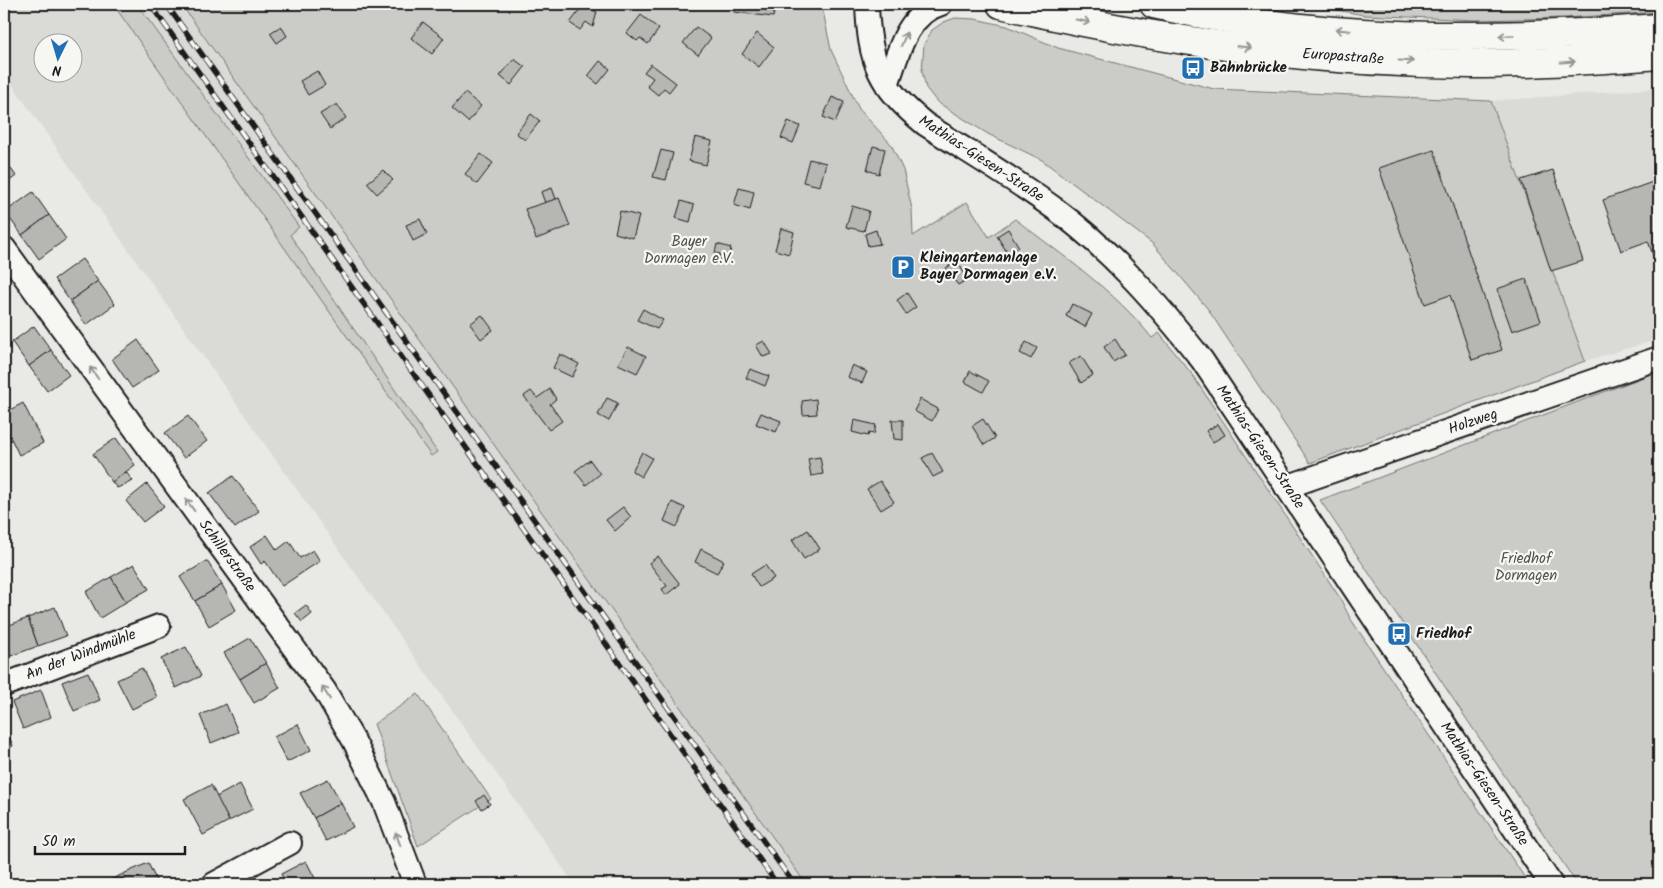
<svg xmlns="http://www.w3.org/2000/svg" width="1663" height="888" font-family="Kalam,sans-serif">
  <rect width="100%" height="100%" fill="#e9e9e5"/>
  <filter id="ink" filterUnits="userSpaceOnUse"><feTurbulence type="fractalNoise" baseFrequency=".02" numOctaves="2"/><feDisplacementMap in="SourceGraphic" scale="10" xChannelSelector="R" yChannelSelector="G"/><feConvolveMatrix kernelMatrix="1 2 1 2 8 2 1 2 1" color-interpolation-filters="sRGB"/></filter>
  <g filter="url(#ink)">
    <g fill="#dadad6" fill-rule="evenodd">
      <path d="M4,4H181L806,884H574L4,73ZM42,42H72V72H42Z"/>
      <path d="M1659,88V339L1585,361L1491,101Z"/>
    </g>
    <g fill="#cbcbc7" stroke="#747472">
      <path d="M113,4H137L299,227L290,235L437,452L431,456Z"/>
      <path d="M181,4H814L822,6L831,50L859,109L891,144L903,170L912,209L913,236L967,202L989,237L1015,219C1063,256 1114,290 1152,338L1159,333L1191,373L1340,598L1350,618L1529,884H806Z"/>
      <path d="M1300,4H1659V12L1564,18L1475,20L1365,15Z"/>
      <path d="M955,18L975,19L1007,26L1058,48L1214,89L1491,101L1585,361L1310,463L1207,308L1153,244L1042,160L988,134L937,102L926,88L922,71L924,44L932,30L944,22Z"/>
      <path d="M1659,371V884H1577L1320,500Z"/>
      <path d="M418,694L491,799L418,846L374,724Z"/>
    </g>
    <g fill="#b6b6b3" stroke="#1c1c1c">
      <path d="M735,4H776L773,17L734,12Z"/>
      <path d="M583,6L597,12L593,27L586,22L580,30L570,23Z"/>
      <path d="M641,15L659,29L648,44L640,38L637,41L627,33Z"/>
      <path d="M423,22L444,38L432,54L411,38Z"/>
      <path d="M281,26L287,36L277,43L270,33Z"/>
      <path d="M696,27L711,38L698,55L683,43Z"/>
      <path d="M757,33L774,47L759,67L742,54Z"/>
      <path d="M514,59L525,67L511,85L500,76Z"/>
      <path d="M600,61L610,69L598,84L588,76Z"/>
      <path d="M651,64L676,83L669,92L664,88L658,95L647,86L653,78L644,72Z"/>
      <path d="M317,71L325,85L308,95L300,81Z"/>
      <path d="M465,93L481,106L468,122L452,108Z"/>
      <path d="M832,97L844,102L835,122L823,117Z"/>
      <path d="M337,104L346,118L330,129L320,114Z"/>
      <path d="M531,114L540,121L525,140L516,133Z"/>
      <path d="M788,121L800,126L793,143L781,138Z"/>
      <path d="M695,137L712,141L706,165L689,161Z"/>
      <path d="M873,146L885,149L879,174L867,170Z"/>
      <path d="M661,150L673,153L666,180L653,177Z"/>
      <path d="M1434,150L1502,350L1472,360L1450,295L1425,304L1379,168Z"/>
      <path d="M481,154L493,163L477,184L465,174Z"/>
      <path d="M4,159L16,176L4,185Z"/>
      <path d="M809,159L826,163L820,186L803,182Z"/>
      <path d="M383,170L393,180L377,194L367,183Z"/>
      <path d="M1553,170L1583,261L1551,271L1521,180Z"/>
      <path d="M1658,180L1659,262L1656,264L1648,241L1621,251L1603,200Z"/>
      <path d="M552,188L556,199L545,203L541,192Z"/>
      <path d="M739,188L754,192L750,210L734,205Z"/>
      <path d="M33,192L49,215L22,235L5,212Z"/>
      <path d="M559,198L570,226L536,239L525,209Z"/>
      <path d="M681,201L694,205L690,222L676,218Z"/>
      <path d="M852,206L869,211L864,231L846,227Z"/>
      <path d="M620,211L639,216L633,238L615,233Z"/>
      <path d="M49,215L66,239L39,259L22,235Z"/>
      <path d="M420,219L427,234L413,241L406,225Z"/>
      <path d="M781,228L794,232L789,254L775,250Z"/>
      <path d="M1008,229L1019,247L1008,254L997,236Z"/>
      <path d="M876,230L880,244L868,246L865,234Z"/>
      <path d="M717,244L731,248L728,262L718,259L720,254L715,253Z"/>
      <path d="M82,259L98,281L70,301L54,279Z"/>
      <path d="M957,261L968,279L958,285L946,268Z"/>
      <path d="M1526,279L1541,321L1512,331L1497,289Z"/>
      <path d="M98,281L115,304L86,325L70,301Z"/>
      <path d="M907,293L916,307L906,314L897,300Z"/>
      <path d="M1072,304L1092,314L1085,327L1066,316Z"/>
      <path d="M643,309L663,320L657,329L637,320Z"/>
      <path d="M482,315L493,330L481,339L470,324Z"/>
      <path d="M34,326L51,350L29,366L12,342Z"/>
      <path d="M1115,339L1125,355L1113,362L1104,347Z"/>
      <path d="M138,340L159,370L132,388L112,359Z"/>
      <path d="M764,341L772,354L763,357L756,345Z"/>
      <path d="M1026,342L1037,348L1031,359L1020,353Z"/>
      <path d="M628,347L646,356L637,373L618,364Z"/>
      <path d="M51,350L69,375L47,391L29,366Z"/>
      <path d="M560,354L579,364L572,377L553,368Z"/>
      <path d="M1081,356L1093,375L1081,383L1069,363Z"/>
      <path d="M852,365L867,372L862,383L847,377Z"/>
      <path d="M750,369L769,376L765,386L746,378Z"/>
      <path d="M970,371L989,381L983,392L965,382Z"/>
      <path d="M550,389L556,399L550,404L562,421L549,430L524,396L531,391L537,398Z"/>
      <path d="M607,398L618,403L609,421L598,415Z"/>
      <path d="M816,399L817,414L803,415L802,401Z"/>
      <path d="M920,399L938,409L932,421L914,411Z"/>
      <path d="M23,403L43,443L19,455L4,424V413Z"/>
      <path d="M761,413L781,421L776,432L756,424Z"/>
      <path d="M188,416L207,441L184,458L165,433Z"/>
      <path d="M983,419L995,438L984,445L972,426Z"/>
      <path d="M854,420L876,425L874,434L869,433L868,436L852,432Z"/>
      <path d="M892,420H903V440L894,439Z"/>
      <path d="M1218,424L1225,435L1213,442L1206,431Z"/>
      <path d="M116,438L135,465L112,482L93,454Z"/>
      <path d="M642,452L652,458L641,477L632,471Z"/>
      <path d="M932,453L943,472L933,477L922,458Z"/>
      <path d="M820,457L823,474L811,476L808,459Z"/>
      <path d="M590,460L600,474L586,485L575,471Z"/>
      <path d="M126,472L133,481L117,488L112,482Z"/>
      <path d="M233,476L259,511L235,528L209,493Z"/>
      <path d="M880,481L894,502L881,510L867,489Z"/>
      <path d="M147,484L164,506L143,522L126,501Z"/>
      <path d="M672,502L685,508L677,527L664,521Z"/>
      <path d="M623,507L631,517L615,531L606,520Z"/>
      <path d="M808,530L820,549L804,559L792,540Z"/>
      <path d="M267,535L277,550L289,541L300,558L313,550L320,561L282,586L265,561L261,564L250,547Z"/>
      <path d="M701,549L724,561L717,573L695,562Z"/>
      <path d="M658,556L680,584L666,595L662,589L667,586L649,563Z"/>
      <path d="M207,561L222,585L195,601L180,577Z"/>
      <path d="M134,564L149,589L126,602L111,577Z"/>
      <path d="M765,565L774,578L759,587L751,574Z"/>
      <path d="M111,577L126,602L100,618L86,592Z"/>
      <path d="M222,585L236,610L209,626L195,601Z"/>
      <path d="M306,605L312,614L302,622L295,613Z"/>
      <path d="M55,607L66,636L38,646L28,618Z"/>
      <path d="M28,618L38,646L11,656L4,635V627Z"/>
      <path d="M250,638L266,663L240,679L224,653Z"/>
      <path d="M186,647L201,676L176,688L161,659Z"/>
      <path d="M266,663L280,688L254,703L240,679Z"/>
      <path d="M142,668L157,697L132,709L117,680Z"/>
      <path d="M88,672L100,700L74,711L62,682Z"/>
      <path d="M41,690L51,717L23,729L12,702Z"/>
      <path d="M226,704L238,732L211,743L200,715Z"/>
      <path d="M298,724L311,750L287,762L274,737Z"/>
      <path d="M5,726L13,746L4,750V727Z"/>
      <path d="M328,779L341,803L314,818L300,793Z"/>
      <path d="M240,784L253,809L229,821L216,797Z"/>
      <path d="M211,785L229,821L203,835L184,799Z"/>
      <path d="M484,795L490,804L482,809L476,801Z"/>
      <path d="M341,803L353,827L326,841L314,818Z"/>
      <path d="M306,861L318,884H286L281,874Z"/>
      <path d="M148,863L158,884H128L123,874Z"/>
      <path d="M123,874L128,884H102Z"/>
    </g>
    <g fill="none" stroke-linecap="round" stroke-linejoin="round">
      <g stroke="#1c1c1c" stroke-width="26">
        <g id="street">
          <path d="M867,4C869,62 879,87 925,124C968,152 1013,178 1055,209C1112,251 1159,305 1202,360L1551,884"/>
          <path d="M887,85C898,54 906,14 941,4"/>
          <path d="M4,248L325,691L354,741L384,802L415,884"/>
          <path d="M1286,487L1659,358"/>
          <path d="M4,685L159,626"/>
          <path d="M214,884L290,843"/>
        </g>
      </g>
      <g stroke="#1c1c1c" stroke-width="31">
        <g id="secondary">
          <path d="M1001,4C1154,40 1313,63 1470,64C1533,64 1596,60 1659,55"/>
          <path d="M1154,4C1318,42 1492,41 1659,28"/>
        </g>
      </g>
      <use href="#street" stroke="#f6f6f2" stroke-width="22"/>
      <use href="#secondary" stroke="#f6f6f2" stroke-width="28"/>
      <g stroke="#1c1c1c" stroke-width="5.5">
        <g id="rail">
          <path d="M150,4L777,884"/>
          <path d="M166,4L794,884"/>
        </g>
      </g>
      <use href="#rail" stroke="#f6f6f2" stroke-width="4" stroke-dasharray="11" stroke-linecap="butt"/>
    </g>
    <defs><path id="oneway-shaft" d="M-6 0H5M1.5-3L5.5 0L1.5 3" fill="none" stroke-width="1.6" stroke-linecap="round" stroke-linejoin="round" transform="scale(1.25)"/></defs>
    <g stroke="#949492">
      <use href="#oneway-shaft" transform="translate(1083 21) rotate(11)"/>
      <use href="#oneway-shaft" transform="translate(1343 30) rotate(-175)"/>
      <use href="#oneway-shaft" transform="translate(1506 36) rotate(179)"/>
      <use href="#oneway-shaft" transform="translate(904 39) rotate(-68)"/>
      <use href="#oneway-shaft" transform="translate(1244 47) rotate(7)"/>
      <use href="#oneway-shaft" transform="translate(1406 61) rotate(3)"/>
      <use href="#oneway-shaft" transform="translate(1568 62) rotate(-4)"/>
      <use href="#oneway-shaft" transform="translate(94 373) rotate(-126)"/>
      <use href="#oneway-shaft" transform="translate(190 505) rotate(-126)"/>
      <use href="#oneway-shaft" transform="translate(326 693) rotate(-122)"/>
      <use href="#oneway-shaft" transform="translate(398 839) rotate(-110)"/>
    </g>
  </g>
  <defs>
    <g id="bus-square" transform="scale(1.25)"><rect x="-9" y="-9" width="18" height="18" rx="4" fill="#1f6fb2" stroke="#f6f6f2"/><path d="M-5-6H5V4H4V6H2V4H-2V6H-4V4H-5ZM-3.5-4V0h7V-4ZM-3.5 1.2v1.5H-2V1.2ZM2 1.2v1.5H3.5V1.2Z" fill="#fff"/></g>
    <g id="parking-square" transform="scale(1.25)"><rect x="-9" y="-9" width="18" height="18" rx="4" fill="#1f6fb2" stroke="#f6f6f2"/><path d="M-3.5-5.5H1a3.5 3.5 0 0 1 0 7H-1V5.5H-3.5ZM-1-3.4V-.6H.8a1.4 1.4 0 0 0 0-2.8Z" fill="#fff"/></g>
  </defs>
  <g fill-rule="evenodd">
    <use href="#bus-square" x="1193" y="68"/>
    <use href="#parking-square" x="903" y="267"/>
    <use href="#bus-square" x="1399" y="634"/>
  </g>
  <g text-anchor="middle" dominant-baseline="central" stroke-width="4.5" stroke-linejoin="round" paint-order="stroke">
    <g font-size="15" fill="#1c1c1c" stroke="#f6f6f2">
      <text transform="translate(1343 57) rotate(4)">Europastraße</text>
      <text transform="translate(981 159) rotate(33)">Mathias-Giesen-Straße</text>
      <text transform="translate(1473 422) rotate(-19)">Holzweg</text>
      <text transform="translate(1260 447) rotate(56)">Mathias-Giesen-Straße</text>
      <text transform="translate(227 556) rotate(54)">Schillerstraße</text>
      <text transform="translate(81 655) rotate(-21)">An der Windmühle</text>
      <text transform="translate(1484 784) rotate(56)">Mathias-Giesen-Straße</text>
    </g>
    <g font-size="15" font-weight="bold" fill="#1c1c1c" stroke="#f6f6f2" text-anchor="start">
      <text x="1210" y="68">Bahnbrücke</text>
      <text x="920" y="258">Kleingartenanlage<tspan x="920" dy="17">Bayer Dormagen e.V.</tspan></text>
      <text x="1416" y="634">Friedhof</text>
    </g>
    <g font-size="15" fill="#51514f" stroke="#f6f6f2">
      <text x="689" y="242">Bayer<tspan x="689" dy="17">Dormagen e.V.</tspan></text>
      <text x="1526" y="559">Friedhof<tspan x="1526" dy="17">Dormagen</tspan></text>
    </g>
  </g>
  <rect width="1663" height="888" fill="none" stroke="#f6f6f2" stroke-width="20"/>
  <rect x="10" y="10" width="1643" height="868" fill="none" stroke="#1c1c1c" stroke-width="2" filter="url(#ink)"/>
  <g transform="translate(58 58) rotate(185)"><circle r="24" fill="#f6f6f2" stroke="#9f9f9c"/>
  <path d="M0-4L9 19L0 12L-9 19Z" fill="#1f6fb2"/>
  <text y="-8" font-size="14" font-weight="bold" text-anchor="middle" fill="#1c1c1c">N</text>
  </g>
  <path d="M35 846v8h150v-8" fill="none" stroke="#1c1c1c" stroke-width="2.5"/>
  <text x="42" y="846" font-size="15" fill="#1c1c1c" stroke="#f6f6f2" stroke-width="4" paint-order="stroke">50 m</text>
</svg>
